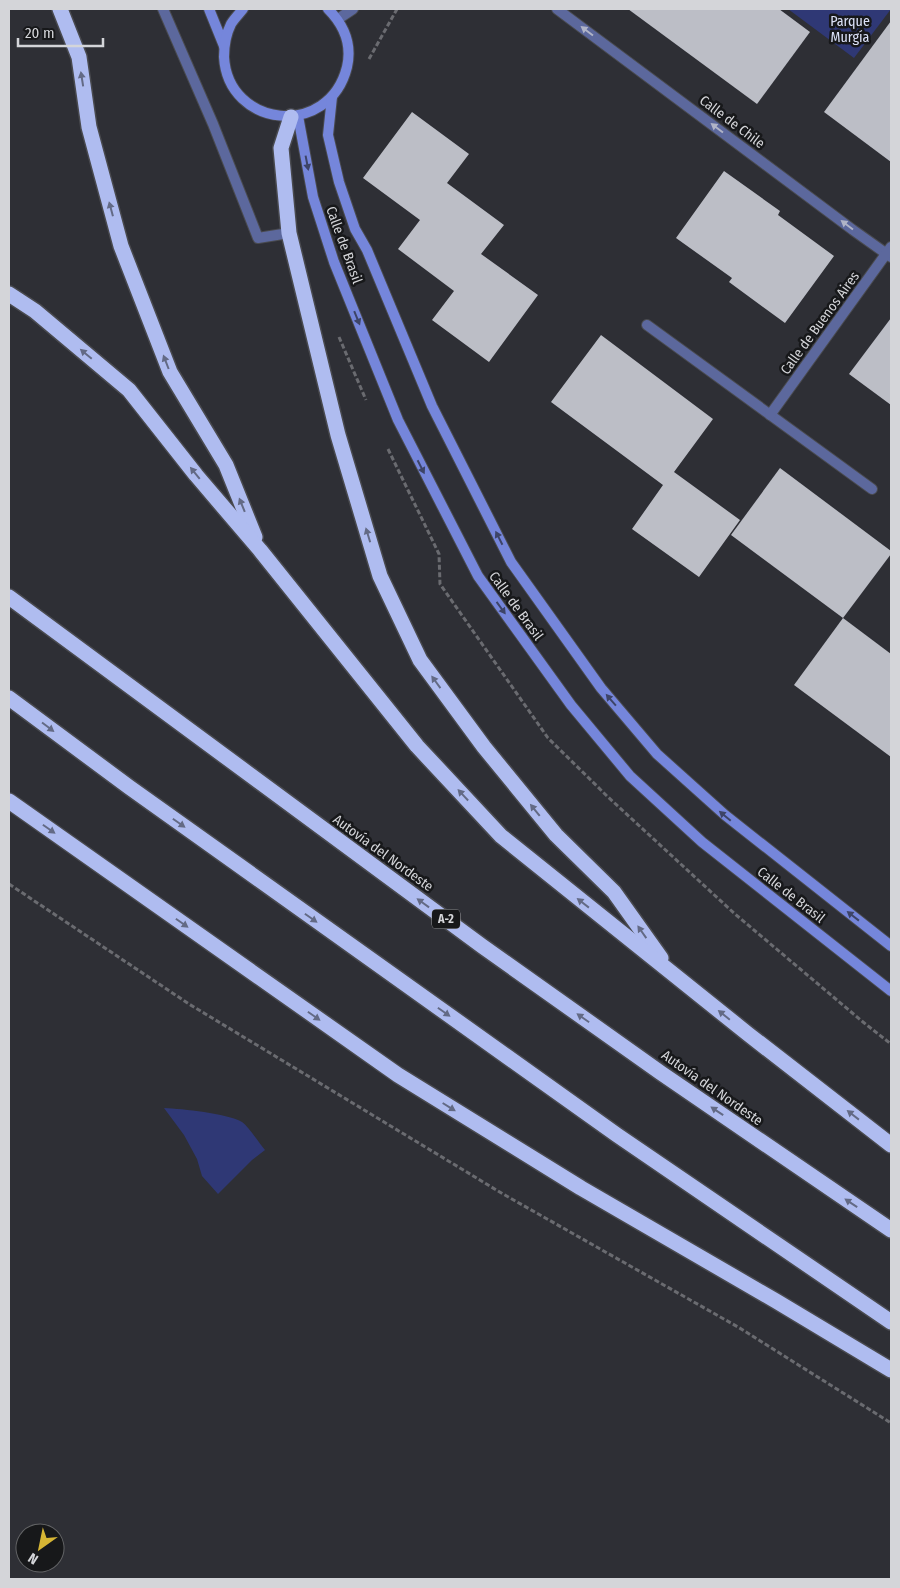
<svg xmlns="http://www.w3.org/2000/svg" width="900" height="1588" font-family="'Fira Sans Condensed',sans-serif">
  <rect width="100%" height="100%" fill="#2e2f35"/>
  <g fill="#2f3875">
    <path d="M788,9H891L854,58Z"/>
    <path d="M164,1108C183,1109 226,1113 242,1122C249,1127 259,1143 265,1150L252,1160L218,1194L202,1176L197,1159L184,1135Z"/>
  </g>
  <g fill="#bcbec6">
    <path d="M628,9H779L810,32L757,104Z"/>
    <path d="M891,21V162L824,112Z"/>
    <path d="M412,112L469,154L447,183L504,225L481,254L538,295L489,362L432,320L454,291L398,249L420,220L363,178Z"/>
    <path d="M724,171L780,211L778,215L834,256L785,323L729,282L732,278L676,238Z"/>
    <path d="M891,318V405L849,374Z"/>
    <path d="M601,335L713,419L674,472L740,520L699,577L632,529L663,485L551,402Z"/>
    <path d="M780,468L891,551V554L843,618L731,535Z"/>
    <path d="M843,618L891,654V757L794,685Z"/>
  </g>
  <g fill="none" stroke-linecap="round" stroke-linejoin="round">
    <g stroke="#494a4f" stroke-width="12">
      <path id="lane" d="M163,9L213,124L258,238L289,233"/>
    </g>
    <g stroke="#494a4f" stroke-width="12">
      <g id="street">
        <path d="M557,9L853,230L891,257"/>
        <path d="M338,19L353,9"/>
        <path d="M647,325L872,489"/>
        <path d="M770,415L891,247"/>
      </g>
    </g>
    <g stroke="#494a4f" stroke-width="12">
      <g id="secondary">
        <path d="M209,9L224,46"/>
        <path d="M243,9C239,14 234,19 231,24C226,34 224,46 224,57C228,128 329,139 347,67C352,45 344,25 328,9"/>
        <path d="M332,97L328,135L339,182L355,229L367,250L432,406L511,562L601,688L657,754L725,815L891,946"/>
        <path d="M298,116L313,197L334,262L398,420L478,576L571,705L630,776L702,842L891,991"/>
      </g>
    </g>
    <g stroke="#494a4f" stroke-width="18">
      <g id="highway">
        <path d="M60,9L79,57L89,127L121,246L170,372L226,465L255,537"/>
        <path d="M291,117L281,148L289,233L338,435L380,576L420,660L484,747L556,835L614,892L661,958"/>
        <path d="M9,294L35,311L129,390L196,475L260,550L417,746L501,836L748,1034L891,1145"/>
        <path d="M9,597L482,946L661,1073L891,1230"/>
        <path d="M9,698L129,787L617,1135L891,1322"/>
        <path d="M9,801L398,1075L581,1188L776,1301L891,1370"/>
      </g>
    </g>
    <g stroke="#6a6b70" stroke-width="3" stroke-dasharray="5 2.5" stroke-linecap="butt">
      <path d="M369,59L397,9"/>
      <path d="M339,337L366,400"/>
      <path d="M388,449L439,554L440,584L548,738L608,797L735,914L863,1022L891,1044"/>
      <path d="M9,884L189,1004L503,1194L738,1327L891,1423"/>
    </g>
    <use href="#lane" stroke="#5c689d" stroke-width="10"/>
    <use href="#street" stroke="#5c689d" stroke-width="10"/>
    <use href="#secondary" stroke="#7586db" stroke-width="10"/>
    <use href="#highway" stroke="#afbcf0" stroke-width="15"/>
  </g>
  <defs><path id="oneway-solid" d="M-6-.8H1V-3.2L6.5 0L1 3.2V.8H-6Z" transform="scale(1.25)"/></defs>
  <g fill="#b0b4c7">
    <use href="#oneway-solid" transform="translate(587 31) rotate(-143)"/>
    <use href="#oneway-solid" transform="translate(717 128) rotate(-143)"/>
    <use href="#oneway-solid" transform="translate(847 225) rotate(-143)"/>
  </g>
  <g fill="#636a85">
    <use href="#oneway-solid" transform="translate(82 79) rotate(-99)"/>
    <use href="#oneway-solid" transform="translate(111 209) rotate(-105)"/>
    <use href="#oneway-solid" transform="translate(86 354) rotate(-140)"/>
    <use href="#oneway-solid" transform="translate(166 362) rotate(-111)"/>
    <use href="#oneway-solid" transform="translate(195 473) rotate(-129)"/>
    <use href="#oneway-solid" transform="translate(242 505) rotate(-112)"/>
    <use href="#oneway-solid" transform="translate(368 535) rotate(-107)"/>
    <use href="#oneway-solid" transform="translate(436 682) rotate(-126)"/>
    <use href="#oneway-solid" transform="translate(48 727) rotate(37)"/>
    <use href="#oneway-solid" transform="translate(463 795) rotate(-133)"/>
    <use href="#oneway-solid" transform="translate(535 810) rotate(-129)"/>
    <use href="#oneway-solid" transform="translate(179 823) rotate(35)"/>
    <use href="#oneway-solid" transform="translate(49 829) rotate(35)"/>
    <use href="#oneway-solid" transform="translate(423 903) rotate(-144)"/>
    <use href="#oneway-solid" transform="translate(583 903) rotate(-142)"/>
    <use href="#oneway-solid" transform="translate(311 918) rotate(35)"/>
    <use href="#oneway-solid" transform="translate(182 923) rotate(35)"/>
    <use href="#oneway-solid" transform="translate(642 932) rotate(-125)"/>
    <use href="#oneway-solid" transform="translate(444 1012) rotate(35)"/>
    <use href="#oneway-solid" transform="translate(724 1015) rotate(-141)"/>
    <use href="#oneway-solid" transform="translate(314 1016) rotate(35)"/>
    <use href="#oneway-solid" transform="translate(583 1018) rotate(-145)"/>
    <use href="#oneway-solid" transform="translate(449 1107) rotate(32)"/>
    <use href="#oneway-solid" transform="translate(717 1111) rotate(-146)"/>
    <use href="#oneway-solid" transform="translate(853 1115) rotate(-142)"/>
    <use href="#oneway-solid" transform="translate(851 1203) rotate(-146)"/>
  </g>
  <g fill="#3d4467">
    <use href="#oneway-solid" transform="translate(307 163) rotate(79)"/>
    <use href="#oneway-solid" transform="translate(357 318) rotate(68)"/>
    <use href="#oneway-solid" transform="translate(421 467) rotate(63)"/>
    <use href="#oneway-solid" transform="translate(499 538) rotate(-117)"/>
    <use href="#oneway-solid" transform="translate(501 608) rotate(54)"/>
    <use href="#oneway-solid" transform="translate(611 700) rotate(-131)"/>
    <use href="#oneway-solid" transform="translate(725 816) rotate(-140)"/>
    <use href="#oneway-solid" transform="translate(853 916) rotate(-142)"/>
  </g>
  <g text-anchor="middle" dominant-baseline="central" stroke-width="5" stroke-linejoin="round" paint-order="stroke">
    <rect fill="#17181a" stroke="#9b9ca0" stroke-width="1" x="432" y="909.5" width="28" height="19" rx="4"/>
    <g font-size="12" font-weight="bold" fill="#d4d5d9">
      <text x="446" y="919">A-2</text>
    </g>
    <g font-size="14" fill="#dce2f8" stroke="#17181a">
      <text x="850" y="21">Parque<tspan x="850" dy="16">Murgía</tspan></text>
    </g>
    <g font-size="14" fill="#d4d5d9" stroke="#17181a">
      <text transform="translate(732 122) rotate(37)">Calle de Chile</text>
      <text transform="translate(344 245) rotate(70)">Calle de Brasil</text>
      <text transform="translate(820 323) rotate(-54)">Calle de Buenos Aires</text>
      <text transform="translate(516 606) rotate(54)">Calle de Brasil</text>
      <text transform="translate(383 853) rotate(36)">Autovía del Nordeste</text>
      <text transform="translate(791 895) rotate(38)">Calle de Brasil</text>
      <text transform="translate(712 1088) rotate(35)">Autovía del Nordeste</text>
    </g>
  </g>
  <rect width="900" height="1588" fill="none" stroke="#d4d5d9" stroke-width="20"/>
  <g transform="translate(40 1548) rotate(213)"><circle r="24" fill="#17181a" stroke="#636466"/>
  <path d="M0-4L9 19L0 12L-9 19Z" fill="#d6b534"/>
  <text y="-8" font-size="14" font-weight="bold" text-anchor="middle" fill="#d4d5d9">N</text>
  </g>
  <path d="M18 38v8h85v-8" fill="none" stroke="#d4d5d9" stroke-width="2.5"/>
  <text x="25" y="38" font-size="15" fill="#d4d5d9" stroke="#17181a" stroke-width="4" paint-order="stroke">20 m</text>
</svg>
